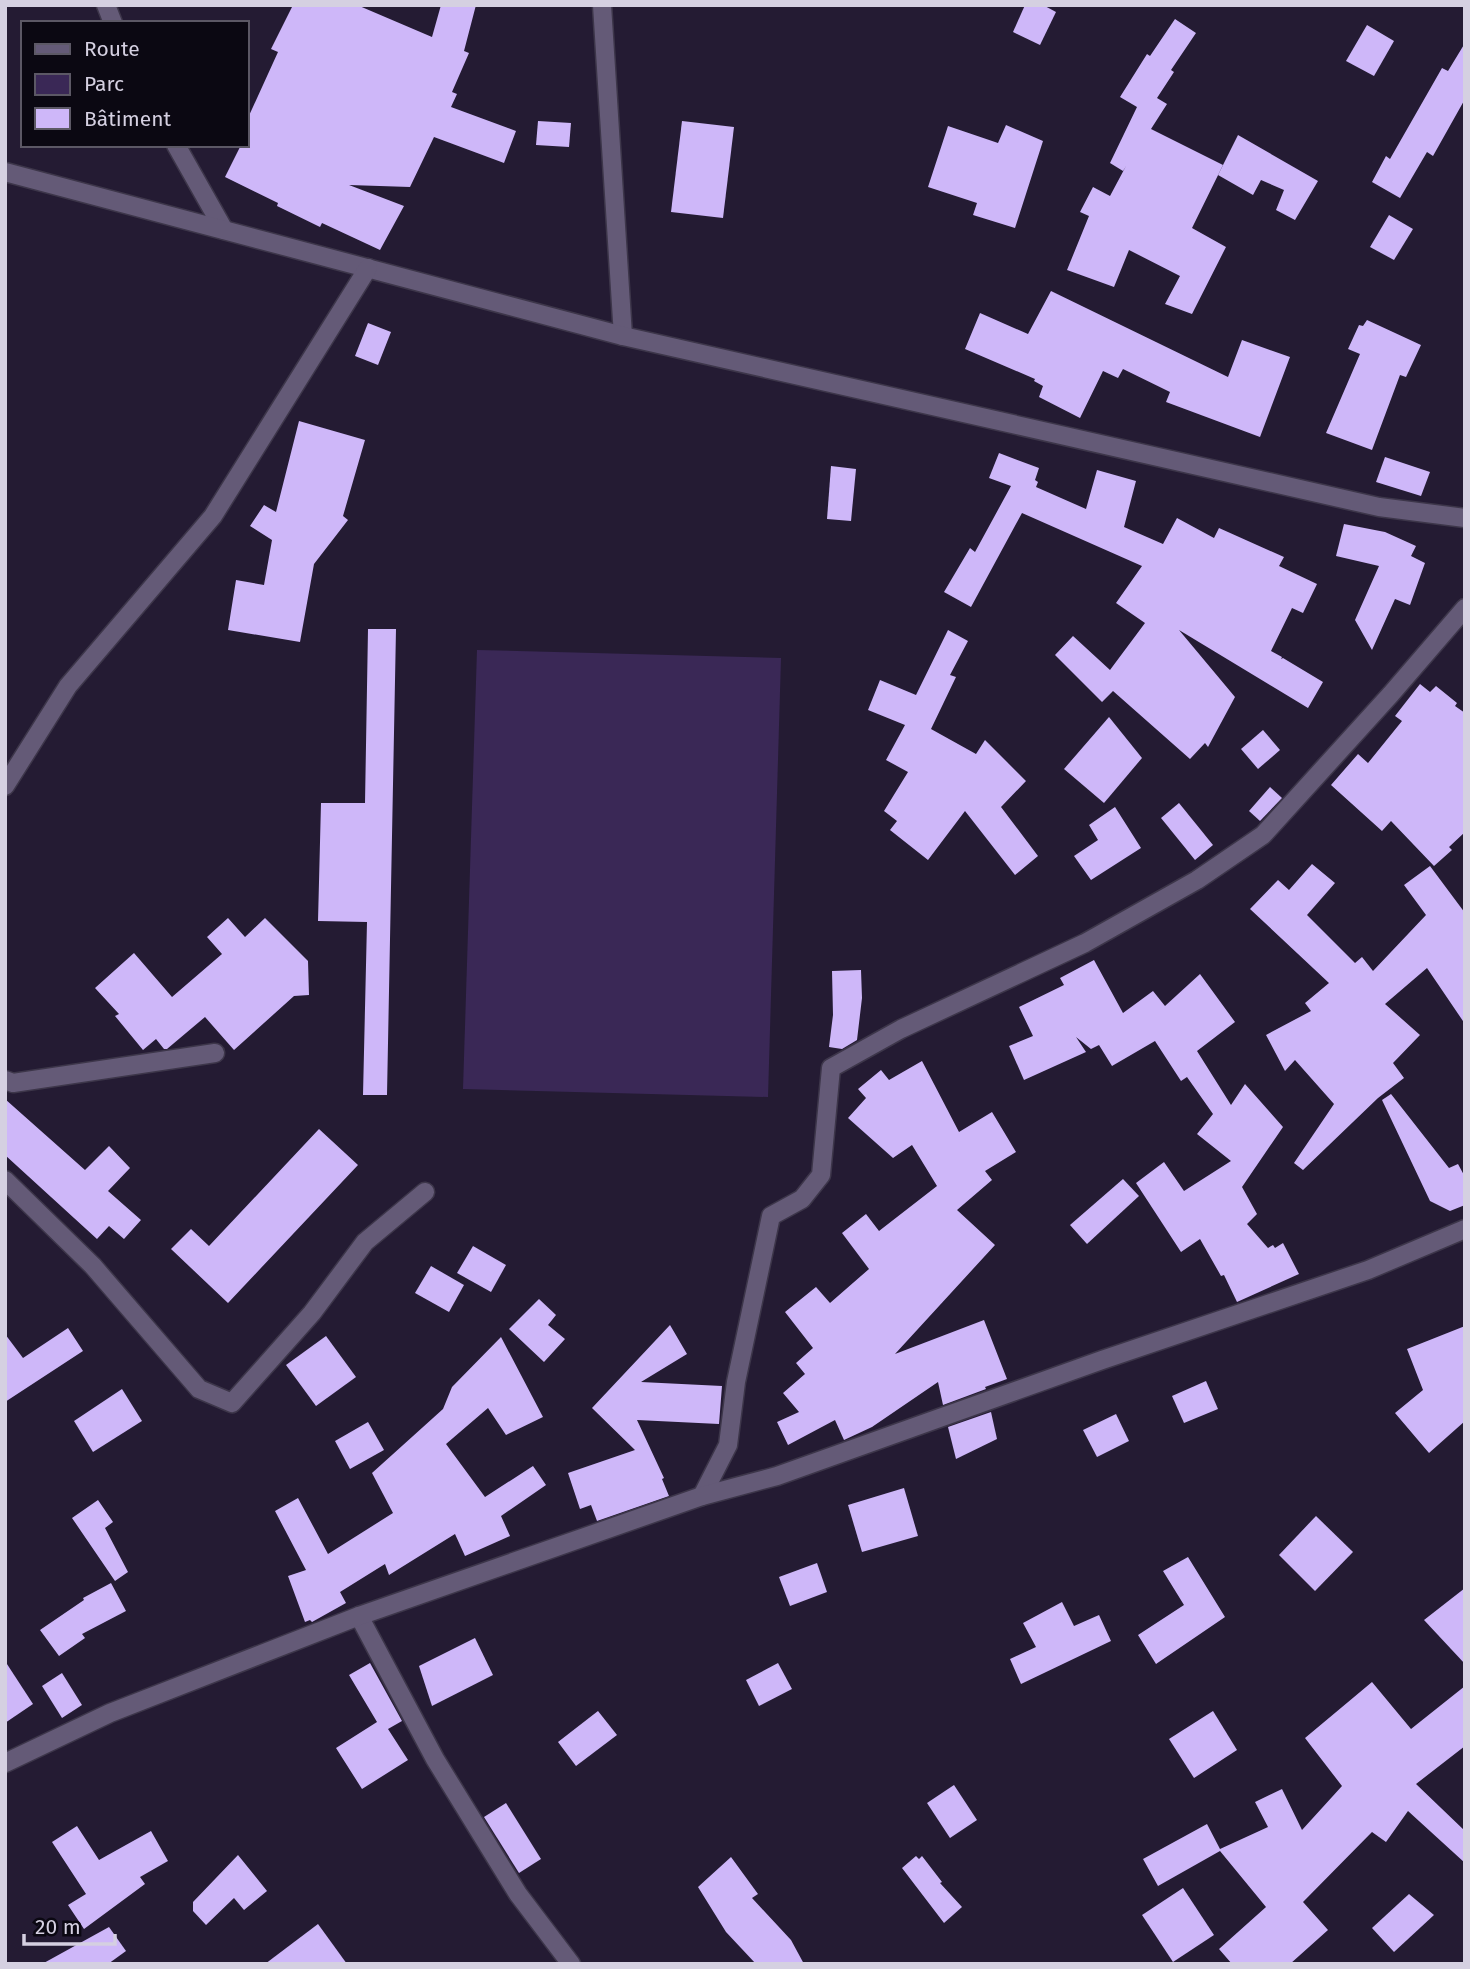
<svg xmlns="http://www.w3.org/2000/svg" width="1470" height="1969" font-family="'Fira Sans',sans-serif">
  <rect width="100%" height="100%" fill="#241b33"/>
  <path fill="#3a2856" d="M477,650L781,658L768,1097L463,1089Z"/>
  <g fill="#ceb7f9">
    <path d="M293,5H357L432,37L441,5H476L464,51L469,53L452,92L457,94L451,107L516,131L504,163L434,137L410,187L349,185L404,206L380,250L322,223L320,227L277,206L278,203L225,177L241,145H247V120L278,52L271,49Z"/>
    <path d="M1025,5H1043L1056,12L1040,45L1013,32Z"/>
    <path d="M1175,19L1196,33L1171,70L1174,72L1157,98L1167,104L1151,129L1223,165L1192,228L1226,247L1192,314L1165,304L1180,276L1129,250L1114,287L1067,270L1089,216L1080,212L1093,187L1110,196L1126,166L1123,171L1110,163L1137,107L1120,97L1147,54L1150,56Z"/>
    <path d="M1367,25L1394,41L1374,76L1346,61Z"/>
    <path d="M1465,43V99L1433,156L1427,152L1400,198L1372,182L1386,156L1390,159L1442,68L1448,71Z"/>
    <path d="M538,121L571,123L569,147L536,145Z"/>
    <path d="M682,121L734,127L723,218L671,212Z"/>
    <path d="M1006,125L1043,141L1015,228L973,215L977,203L928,187L948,126L998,143Z"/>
    <path d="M1238,135L1318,181L1295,220L1276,210L1284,190L1261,180L1253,195L1218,175Z"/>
    <path d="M1389,215L1413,229L1394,260L1370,247Z"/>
    <path d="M1051,291L1228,377L1242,340L1290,357L1260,437L1166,402L1170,392L1123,369L1118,378L1103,371L1080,418L1039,397L1043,386L1034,381L1035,379L965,349L980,313L1028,334Z"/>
    <path d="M1367,320L1421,345L1406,377L1400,375L1372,450L1326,433L1360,354L1348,349L1359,325L1363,326Z"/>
    <path d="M368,323L391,332L378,365L355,356Z"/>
    <path d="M299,421L365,440L343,516L348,520L314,564L300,642L228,630L236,580L264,585L272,540L250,526L264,505L276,512Z"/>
    <path d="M999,453L1039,468L1035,480L1038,482L1036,487L1086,509L1097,470L1136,481L1124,527L1163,544L1177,518L1214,538L1219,528L1284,557L1279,566L1317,584L1303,613L1292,608L1271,651L1282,657L1281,659L1283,658L1323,682L1308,708L1179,630L1235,697L1208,747L1205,743L1190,759L1113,691L1102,702L1055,655L1073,636L1110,670L1145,623L1116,603L1142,566L1022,513L971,607L944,592L970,548L975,552L1011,486L989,478Z"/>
    <path d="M1385,457L1430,472L1421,496L1376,482Z"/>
    <path d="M831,466L856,469L851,521L827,519Z"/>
    <path d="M1344,524L1385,532L1416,546L1411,556L1425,563L1410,605L1395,599L1372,650L1355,620L1379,566L1336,556Z"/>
    <path d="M368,629H396L387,1095H363L367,922L318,921L321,803H365Z"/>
    <path d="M948,630L968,641L950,675L956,677L931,729L976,754L985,740L1026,781L1001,807L1038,856L1015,875L965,811L928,860L890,830L897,821L884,811L908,772L886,760L905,725L868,710L880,680L916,695Z"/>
    <path d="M1420,684L1430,692L1436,686L1457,703L1455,706L1465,713V832L1449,847L1452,850L1434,866L1391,821L1382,831L1331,785L1358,754L1368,763L1402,721L1395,716Z"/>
    <path d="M1109,717L1142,758L1104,803L1064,769Z"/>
    <path d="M1263,730L1280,750L1258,769L1241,749Z"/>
    <path d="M1270,787L1282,798L1260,821L1249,811Z"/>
    <path d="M1179,803L1213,845L1195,860L1161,818Z"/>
    <path d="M1115,807L1141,848L1091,880L1074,856L1098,840L1089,825Z"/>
    <path d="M1312,864L1335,883L1307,915L1355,963L1362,957L1373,971L1426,915L1404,885L1430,866L1465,913V1024L1427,968L1385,1004L1420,1035L1393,1063L1404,1078L1378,1098L1303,1170L1294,1163L1334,1104L1295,1060L1285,1071L1266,1035L1311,1011L1305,1003L1329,983L1250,909L1278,880L1289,890Z"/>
    <path d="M228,918L245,937L265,918L308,961L309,995L294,996L234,1050L205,1017L167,1049H164L156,1039L143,1050L115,1016L119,1014L95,988L134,953L172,997L222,954L207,937Z"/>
    <path d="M1094,960L1123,1013L1153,991L1165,1006L1200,974L1235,1022L1197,1051L1231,1105L1245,1084L1283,1127L1242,1187L1257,1214L1247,1224L1268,1248L1273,1245L1275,1248L1283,1243L1299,1274L1237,1302L1224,1275L1221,1276L1200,1239L1181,1252L1136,1183L1164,1162L1184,1191L1231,1161L1197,1134L1213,1114L1187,1077L1181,1081L1155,1041L1112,1066L1099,1045L1091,1049L1076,1037L1086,1052L1024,1080L1009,1046L1033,1036L1019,1007L1064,985L1060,978Z"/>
    <path d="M861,970L862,998L857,1040L842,1049L829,1047L833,1015L832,971Z"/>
    <path d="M922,1061L959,1132L992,1112L1016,1152L985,1171L992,1180L957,1210L995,1245L895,1354L984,1320L1007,1379L985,1387L986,1389L943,1405L938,1382L872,1427L844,1440L835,1420L788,1445L777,1422L799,1412L783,1393L805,1374L796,1363L813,1348L785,1312L816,1287L830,1303L869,1269L842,1233L866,1214L879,1231L937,1186L912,1145L893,1158L848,1118L866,1098L858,1089L881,1070L889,1080Z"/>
    <path d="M1391,1094L1449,1168L1458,1164L1465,1177V1205L1450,1211L1430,1201L1382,1100Z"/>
    <path d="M5,1099L85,1170L109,1146L130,1168L108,1191L141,1220L124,1239L109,1226L97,1239L5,1155Z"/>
    <path d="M319,1129L358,1165L228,1303L171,1249L191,1229L209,1246Z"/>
    <path d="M1123,1179L1139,1196L1087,1244L1070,1225Z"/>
    <path d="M473,1246L506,1265L491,1292L457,1273Z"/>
    <path d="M431,1266L464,1285L449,1312L415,1293Z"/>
    <path d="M539,1299L556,1315L548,1325L565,1339L544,1362L509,1329Z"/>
    <path d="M670,1325L687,1354L641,1382L722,1386L719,1424L637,1420L664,1478L662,1479L669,1496L597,1521L591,1505L580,1509L568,1473L635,1450L592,1408Z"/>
    <path d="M1465,1326V1421L1429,1453L1395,1413L1423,1390L1407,1349Z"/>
    <path d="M68,1328L83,1351L5,1402V1334L23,1358Z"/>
    <path d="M326,1336L356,1377L316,1406L286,1365Z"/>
    <path d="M501,1337L543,1417L506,1435L488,1408L446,1444L485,1497L533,1466L546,1485L501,1516L510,1536L465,1556L455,1534L389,1575L385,1564L340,1592L346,1603L312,1622L310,1620L305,1622L288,1576L306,1570L275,1511L298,1498L328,1554L393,1513L372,1473L443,1409L452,1387Z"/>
    <path d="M1206,1381L1218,1409L1184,1423L1172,1396Z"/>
    <path d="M122,1389L142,1421L93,1452L74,1421Z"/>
    <path d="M991,1412L997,1439L956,1459L948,1427Z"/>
    <path d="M1116,1414L1129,1441L1097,1457L1083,1430Z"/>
    <path d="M368,1422L384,1450L350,1469L335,1441Z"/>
    <path d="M904,1488L918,1536L862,1552L848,1505Z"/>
    <path d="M98,1500L113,1522L105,1528L128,1572L115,1581L72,1518Z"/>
    <path d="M1316,1516L1353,1552L1315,1591L1279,1555Z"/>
    <path d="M1188,1557L1225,1617L1156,1664L1138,1635L1184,1605L1163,1571Z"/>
    <path d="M817,1563L827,1592L790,1606L779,1577Z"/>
    <path d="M111,1583L126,1611L82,1634L85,1638L59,1656L40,1630L84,1600L83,1598Z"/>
    <path d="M1465,1588V1664L1424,1620Z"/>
    <path d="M1062,1602L1074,1626L1099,1615L1111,1641L1021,1684L1010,1659L1036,1647L1023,1623Z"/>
    <path d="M475,1638L493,1675L432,1706L419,1666Z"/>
    <path d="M5,1661L33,1704L5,1723Z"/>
    <path d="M370,1663L402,1721L388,1729L408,1760L362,1789L336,1748L377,1722L349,1675Z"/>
    <path d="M778,1663L792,1689L759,1706L746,1680Z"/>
    <path d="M62,1673L82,1705L62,1718L42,1686Z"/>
    <path d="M1372,1682L1411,1729L1465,1686V1746L1416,1784L1465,1831V1863L1408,1811L1386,1842L1372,1832L1303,1902L1328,1930L1290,1964H1232L1219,1949L1266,1907L1220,1851L1158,1886L1143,1859L1207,1824L1220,1849L1268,1827L1255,1802L1282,1789L1302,1830L1342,1786L1305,1738Z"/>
    <path d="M598,1711L617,1735L576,1766L558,1742Z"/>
    <path d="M1213,1711L1237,1750L1194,1778L1169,1739Z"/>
    <path d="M954,1785L977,1820L950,1838L927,1803Z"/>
    <path d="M506,1803L541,1859L519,1873L484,1817Z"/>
    <path d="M77,1826L99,1860L151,1831L168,1861L140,1877L145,1884L84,1929L68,1905L86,1894L52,1842Z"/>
    <path d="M238,1855L267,1891L244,1910L234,1898L206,1925L193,1911V1902Z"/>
    <path d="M916,1856L919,1859L922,1856L942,1882L940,1883L962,1907L944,1923L902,1868Z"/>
    <path d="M731,1857L758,1894L752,1898L791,1940L804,1964H756L726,1932L698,1887Z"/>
    <path d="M1183,1888L1214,1935L1173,1962L1142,1915Z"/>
    <path d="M1409,1894L1434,1915L1394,1952L1372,1928Z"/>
    <path d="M318,1924L347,1964H265Z"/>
    <path d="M109,1927L126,1951L108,1964H42Z"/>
  </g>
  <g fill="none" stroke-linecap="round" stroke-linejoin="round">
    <g stroke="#3d364a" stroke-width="21">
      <g id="minor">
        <path d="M106,5L113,23"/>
        <path d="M602,5L623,336"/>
        <path d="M176,145L224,230"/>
        <path d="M5,172L623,336L1379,507L1465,518"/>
        <path d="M5,786L68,686L213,516L368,268"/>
        <path d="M5,1080L13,1083L215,1053"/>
        <path d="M5,1180L93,1266L199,1389L232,1403L312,1313L365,1242L425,1192"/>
        <path d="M702,1496L728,1445L736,1382L771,1216L802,1199L821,1175L831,1068L901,1029L1085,943L1197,880L1263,835L1391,694L1465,608"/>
        <path d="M359,1616L435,1759L518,1894L571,1964"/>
        <path d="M5,1763L110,1713L359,1616L702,1496L777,1476L1102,1360L1368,1270L1465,1229"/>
      </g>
    </g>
    <use href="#minor" stroke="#645a77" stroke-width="18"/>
  </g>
  <rect width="1470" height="1969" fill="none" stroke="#d5d0e1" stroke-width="14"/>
  <rect x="21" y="21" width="228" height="126" fill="#0b0812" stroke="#5c5865" stroke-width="2"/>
  <rect x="35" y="44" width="35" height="10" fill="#645a77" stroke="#5c5865" stroke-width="2"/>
  <text x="84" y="56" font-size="21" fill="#d5d0e1">Route</text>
  <rect x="35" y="74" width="35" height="21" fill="#3a2856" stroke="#5c5865" stroke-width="2"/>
  <text x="84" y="91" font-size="21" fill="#d5d0e1">Parc</text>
  <rect x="35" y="108" width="35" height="21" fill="#ceb7f9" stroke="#5c5865" stroke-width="2"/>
  <text x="84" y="126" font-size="21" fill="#d5d0e1">Bâtiment</text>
  <path d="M24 1934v10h91v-10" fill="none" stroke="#d5d0e1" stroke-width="3.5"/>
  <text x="35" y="1934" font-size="21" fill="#d5d0e1" stroke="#0b0812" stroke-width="5" paint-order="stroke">20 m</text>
</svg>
